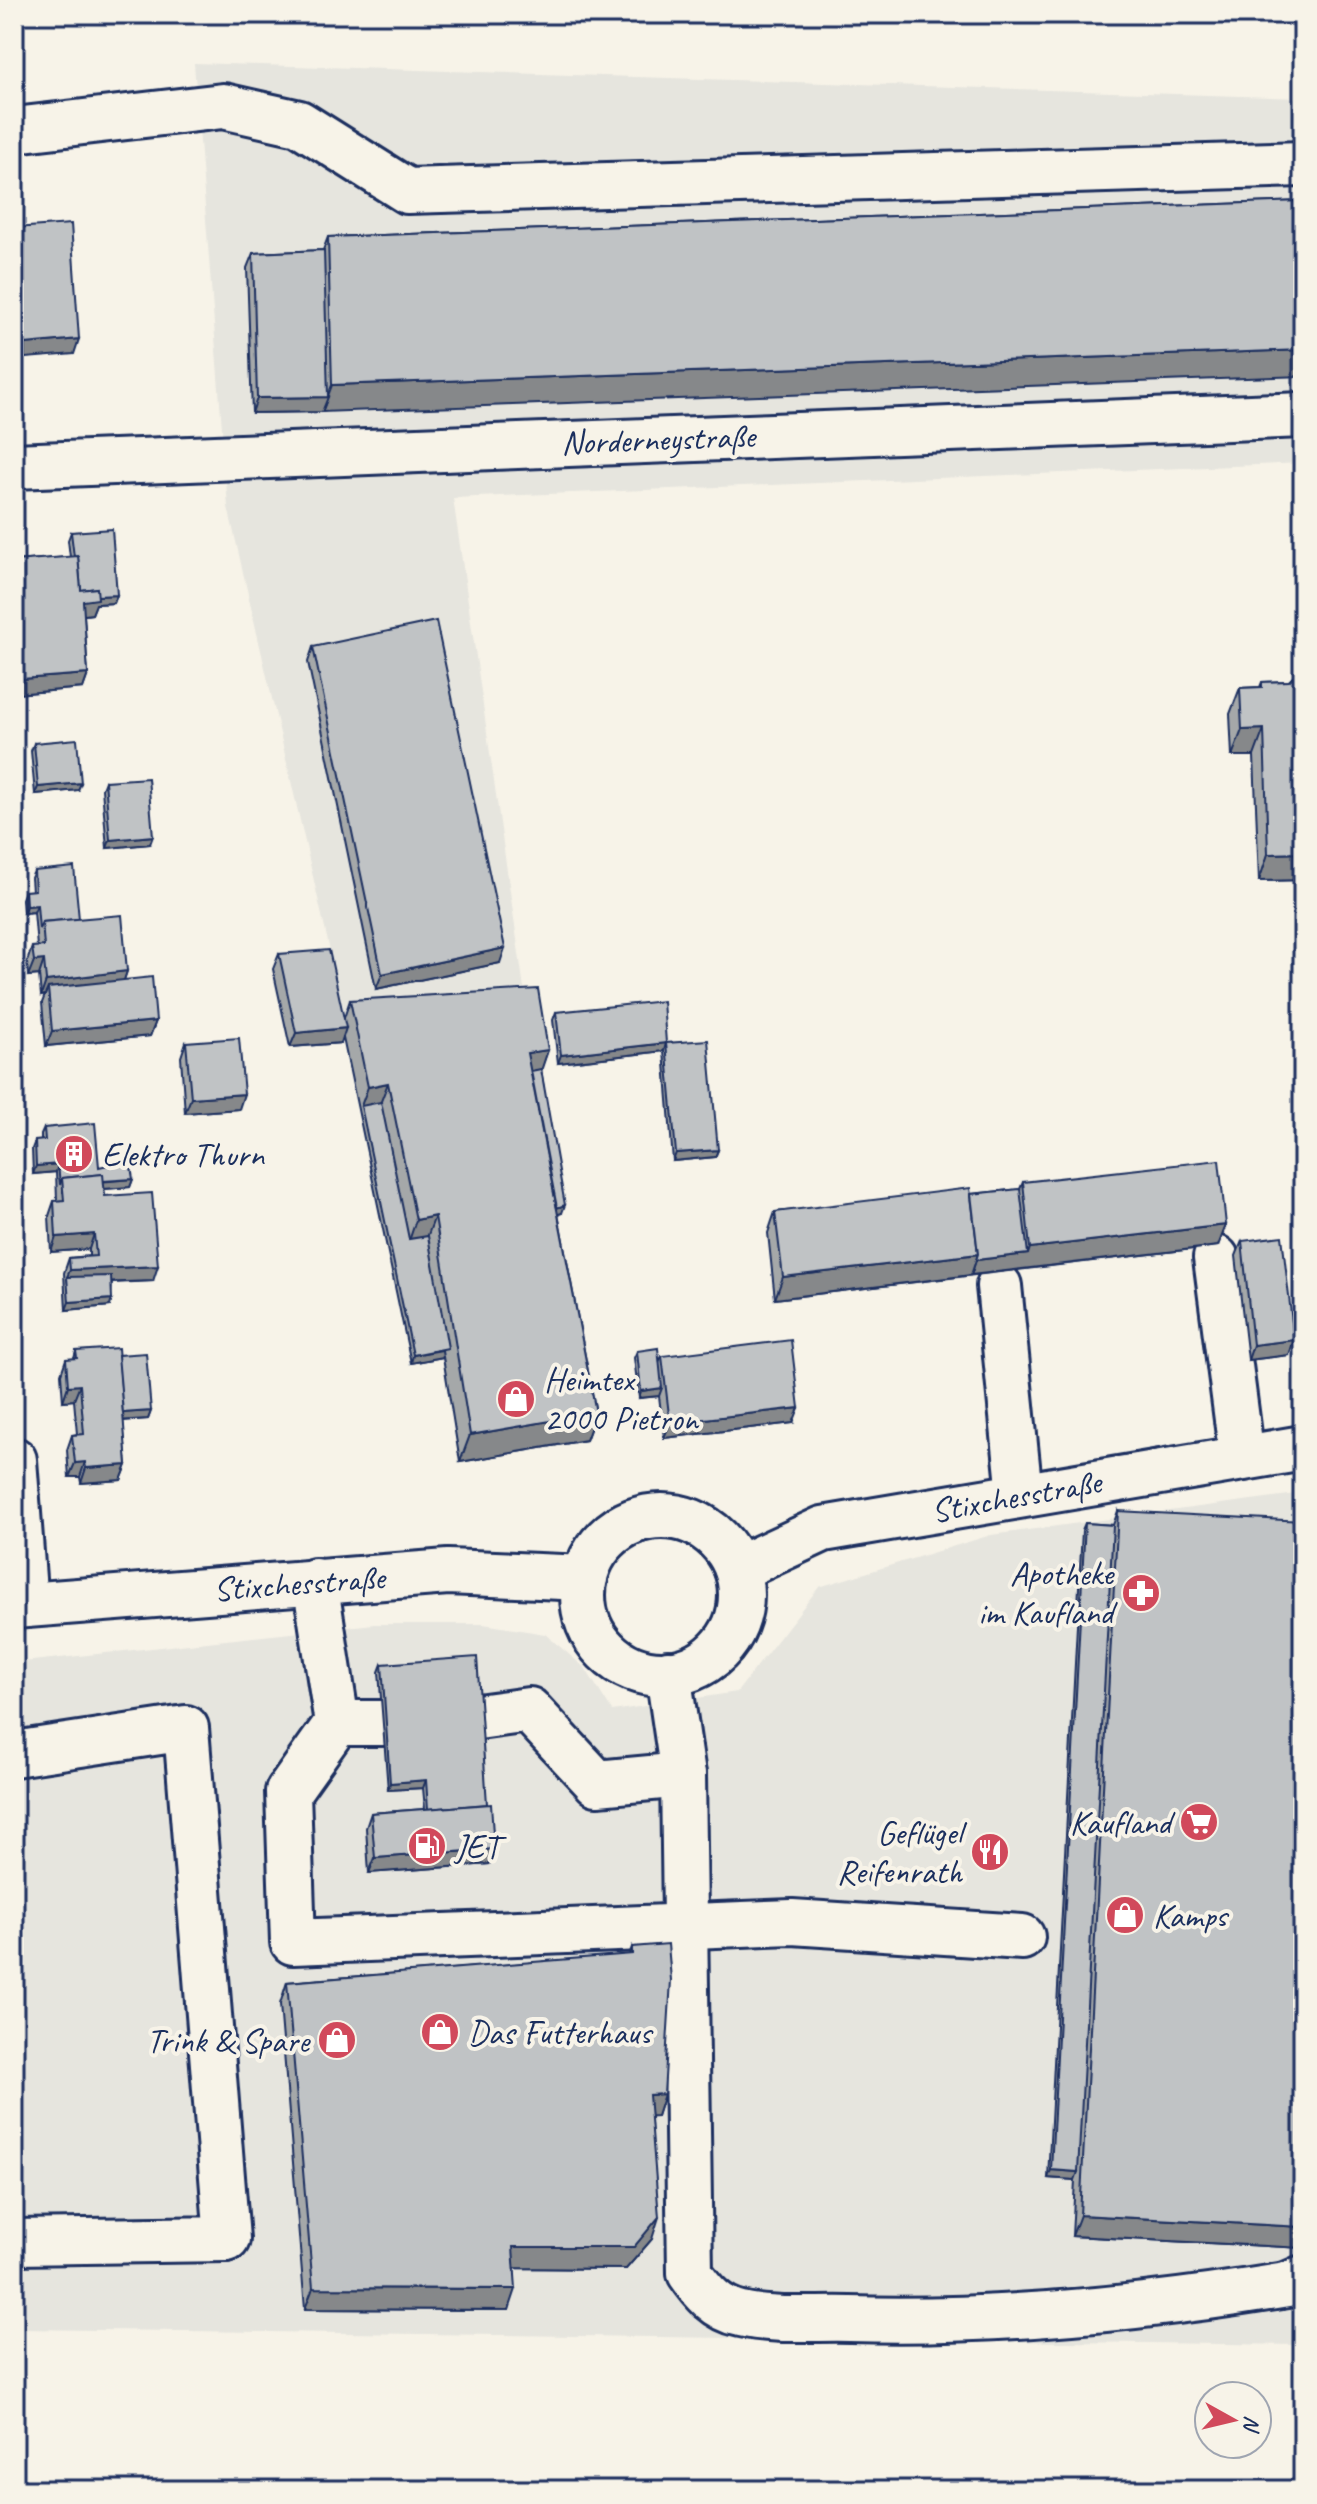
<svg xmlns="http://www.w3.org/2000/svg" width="1317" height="2504" font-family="Caveat,sans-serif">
  <rect width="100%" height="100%" fill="#f7f3e8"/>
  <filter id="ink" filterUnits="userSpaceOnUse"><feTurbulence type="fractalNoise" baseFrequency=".0125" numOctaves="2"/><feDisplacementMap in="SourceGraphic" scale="16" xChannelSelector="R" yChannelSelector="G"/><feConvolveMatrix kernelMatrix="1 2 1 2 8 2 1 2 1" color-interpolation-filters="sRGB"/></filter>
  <g filter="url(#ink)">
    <g fill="#e6e5de">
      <path d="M194,63L1303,98V463L453,498L525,995L348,1029L228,507Z"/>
      <path d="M1303,1493V2345L14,2329V1663L374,1624H483L545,1634L585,1668L612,1711L737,1692L819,1587L991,1535Z"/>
    </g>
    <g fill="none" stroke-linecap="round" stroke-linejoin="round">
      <g stroke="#1b2f5e" stroke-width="50">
        <g id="minor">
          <path d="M14,130L223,106L299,123L407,191L1303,164"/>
          <path d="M14,466L1303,415"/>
          <path d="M1216,1258L1242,1458"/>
          <path d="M999,1286L1020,1495"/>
          <path d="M14,1460L25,1605"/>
          <circle cx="662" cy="1595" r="79"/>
          <path d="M737,1569L823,1529L1303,1448"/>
          <path d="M315,1581L337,1723L288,1792L293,1942L792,1922L1022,1937"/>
          <path d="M14,1606L448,1572L585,1578"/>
          <path d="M668,1673L683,1775L690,2273C703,2292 717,2309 741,2314C775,2322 815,2318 850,2319C997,2323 1142,2309 1287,2285L1303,2278"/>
          <path d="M478,1717L529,1710L597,1783L683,1775"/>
          <path d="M337,1723H383"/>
          <path d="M14,1754L186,1728L227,2239L14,2242"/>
        </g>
      </g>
      <use href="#minor" stroke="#f7f3e8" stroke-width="44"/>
    </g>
    <g fill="#a5a8a9" stroke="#1b2f5e" stroke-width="2">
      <path d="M1303,201L322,412L252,413L247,268L253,253L323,250L328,237Z"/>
      <path d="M71,532L117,595L114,603L96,604L92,614L84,615L88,674L83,688L15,694L14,680V561L70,557L68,540Z"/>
      <path d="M313,647L500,963L376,989L308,662Z"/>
      <path d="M1303,667V880L1259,881L1254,756H1232L1230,714L1240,688L1260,687L1262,682L1289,681Z"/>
      <path d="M34,743L78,790L35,794L31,751Z"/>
      <path d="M105,781L150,844L107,848L102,789Z"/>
      <path d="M34,871L127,971L124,980L156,1021L150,1036L46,1046L42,1003L45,995L41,996L39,975L28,976L27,962L32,947H37L34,912L23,913L22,899L25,891H32L31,878Z"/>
      <path d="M279,954L344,1018L350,1000L548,1050L541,1069L562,1213L558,1214L596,1413L586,1440L460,1462L443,1357L411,1363L343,1038L341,1043L290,1047L273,969Z"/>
      <path d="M556,1012L666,1043L718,1150L715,1157L673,1161L664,1051L558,1063L553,1020Z"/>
      <path d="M186,1042L239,1109L185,1113L181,1057Z"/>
      <path d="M44,1128L99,1167L133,1179L130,1187L104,1189L105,1196L153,1281L112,1283L110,1306L66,1310L64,1273L69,1258L89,1256V1249L51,1252L49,1216L54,1201H57L56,1172L33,1174L32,1149L35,1141H41V1135Z"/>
      <path d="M1023,1182L1218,1246L775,1299L768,1233L775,1212L971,1194L1020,1189Z"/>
      <path d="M1242,1241L1289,1355L1248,1360L1236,1256Z"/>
      <path d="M76,1351L118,1355L151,1411L148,1419L123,1421L127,1465L121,1480L81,1483L80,1477H69L67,1450L72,1435L77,1434L74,1400L63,1401L61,1374L66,1359H74Z"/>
      <path d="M637,1351L659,1362L662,1356L793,1423L664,1438L659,1396L639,1398L634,1358Z"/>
      <path d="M1118,1511L1303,2248L1072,2236L1075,2180L1048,2178L1082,1530L1085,1523L1113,1525Z"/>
      <path d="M382,1664L489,1864L369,1873L366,1828L371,1813L425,1809L423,1788L388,1790L379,1672Z"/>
      <path d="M632,1947L664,2094L657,2116H651L652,2239L626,2269L515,2268L509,2310L305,2309L280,2004L287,1982L629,1955Z"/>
    </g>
    <g fill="#86888a" stroke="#1b2f5e" stroke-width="2">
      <path d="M79,339L74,354L14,359V345Z"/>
      <path d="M1303,350V376L322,412L332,385Z"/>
      <path d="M328,397L322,412L252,413L257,398Z"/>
      <path d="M117,595L114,603L96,604L92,614L77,616L78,597Z"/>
      <path d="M14,659H19L14,672Z"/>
      <path d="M88,674L83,688L15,694L21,679Z"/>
      <path d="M1264,729L1254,756H1232L1242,730Z"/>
      <path d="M81,783L78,790L35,794L38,787Z"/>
      <path d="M153,836L150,844L107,848L110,840Z"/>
      <path d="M1303,853V880L1259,881L1268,854Z"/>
      <path d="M37,905L34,912L23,913L26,906Z"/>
      <path d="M505,948L500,963L376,989L382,974Z"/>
      <path d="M44,960L39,975L28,976L34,961Z"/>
      <path d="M127,971L122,986L48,988L45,995L41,996L46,981Z"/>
      <path d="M156,1021L150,1036L46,1046L52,1031Z"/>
      <path d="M346,1028L341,1043L290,1047L296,1033Z"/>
      <path d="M666,1043L664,1051L558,1063L561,1055Z"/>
      <path d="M548,1050L539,1077L522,1079L527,1053Z"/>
      <path d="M388,1083L378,1109L361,1106L368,1087Z"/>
      <path d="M244,1094L239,1109L185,1113L191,1098Z"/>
      <path d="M718,1150L715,1157L673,1161L676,1153Z"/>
      <path d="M58,1164L56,1172L33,1174L36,1166Z"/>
      <path d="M133,1179L130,1187L63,1192V1185Z"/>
      <path d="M565,1205L562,1213L546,1218L549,1210Z"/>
      <path d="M435,1216L425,1243L407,1247L416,1220Z"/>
      <path d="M1226,1225L1218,1246L971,1275L976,1260L1028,1254L1030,1248Z"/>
      <path d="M94,1234L89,1249L51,1252L56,1237Z"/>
      <path d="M978,1254L971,1275L775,1299L783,1277Z"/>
      <path d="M158,1266L153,1281L68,1284L67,1277L70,1270Z"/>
      <path d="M112,1299L110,1306L66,1310L69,1302Z"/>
      <path d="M1294,1340L1289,1355L1248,1360L1253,1345Z"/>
      <path d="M442,1350L443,1357L411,1363L413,1355Z"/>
      <path d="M80,1385L74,1400L63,1401L68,1386Z"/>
      <path d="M662,1388L659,1396L639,1398L641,1391Z"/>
      <path d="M799,1408L793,1423L664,1438L670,1423Z"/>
      <path d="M151,1411L148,1419L116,1421L119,1413Z"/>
      <path d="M596,1413L586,1440L460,1462L470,1435Z"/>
      <path d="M85,1462L80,1477H69L75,1463Z"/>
      <path d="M127,1465L121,1480L81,1483L86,1468Z"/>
      <path d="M426,1780L423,1788L388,1790L390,1783Z"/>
      <path d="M494,1849L489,1864L369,1873L375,1858Z"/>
      <path d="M664,2094L657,2116L642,2117L649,2095Z"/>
      <path d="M1051,2170L1078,2172L1075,2180L1048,2178Z"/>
      <path d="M1080,2215L1303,2227V2248L1072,2236Z"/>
      <path d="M659,2217L652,2239L626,2269L505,2268L513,2247Z"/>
      <path d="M313,2288L516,2289L509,2310L305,2309Z"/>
    </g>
    <g fill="#c0c3c5" stroke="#1b2f5e" stroke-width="2">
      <path d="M1303,201V350L332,385L328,237Z"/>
      <path d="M71,224L79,339L14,345V228Z"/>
      <path d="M324,250L328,397L257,398L253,253Z"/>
      <path d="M112,529L117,595L97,596V588L81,590L78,556L74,557L71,532Z"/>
      <path d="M78,556L81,590L97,588L98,599L83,601L88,674L21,679L19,659H14V645H17L14,602V561Z"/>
      <path d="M436,621L505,948L382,974L313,647Z"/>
      <path d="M1303,667V853L1268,854L1264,729L1242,730L1240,688L1262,687V682L1289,681Z"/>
      <path d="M77,739L81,783L38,787L34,743Z"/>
      <path d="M148,778L153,836L110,840L105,781Z"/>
      <path d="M74,867L79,919L42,922L39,929L37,905L26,906L25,891L35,890L34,871Z"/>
      <path d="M122,915L127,971L46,981L44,960L34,961L32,947L44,946L42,922Z"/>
      <path d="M329,950L346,1028L296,1033L279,954Z"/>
      <path d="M152,977L156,1021L52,1031L48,988Z"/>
      <path d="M538,989L548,1050L527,1053L596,1413L470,1435L435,1216L416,1220L388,1083L368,1087L350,1000Z"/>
      <path d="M663,1001L666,1043L561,1055L556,1012Z"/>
      <path d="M239,1038L244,1094L191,1098L186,1042Z"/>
      <path d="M708,1040L718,1150L676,1153L666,1043Z"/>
      <path d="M541,1069L565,1205L557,1208L531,1071Z"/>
      <path d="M381,1102L409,1239L428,1236L448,1348L413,1355L361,1106Z"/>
      <path d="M95,1123L99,1167L130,1160L133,1179L103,1181V1174L62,1178L60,1185L58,1164L36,1166L35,1141L45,1140L44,1128Z"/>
      <path d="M1219,1160L1226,1225L1030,1248L1023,1182Z"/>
      <path d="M103,1174L105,1196L152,1193L158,1266L70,1270L69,1258L96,1256L94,1234L56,1237L54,1201L64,1200L62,1178Z"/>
      <path d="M970,1188L978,1254L783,1277L775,1212Z"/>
      <path d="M1020,1189L1028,1254L976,1260L978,1254L971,1194Z"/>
      <path d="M1282,1236L1294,1340L1253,1345L1242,1241Z"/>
      <path d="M111,1276L112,1299L69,1302L67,1277Z"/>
      <path d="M791,1340L799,1408L670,1423L662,1356Z"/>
      <path d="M118,1348L127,1465L86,1468L85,1462L75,1463L72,1435L84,1434L80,1385L68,1386L66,1359L77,1358L76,1351Z"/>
      <path d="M658,1348L662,1388L641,1391L637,1351Z"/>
      <path d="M146,1353L151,1411L123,1413L118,1355Z"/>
      <path d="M1118,1511L1303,1521V2227L1080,2215Z"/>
      <path d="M1085,1523L1113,1525L1078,2172L1051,2170Z"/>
      <path d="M477,1657L487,1804L428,1809L426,1780L390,1783L382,1664Z"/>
      <path d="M491,1804L494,1849L375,1858L371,1813Z"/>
      <path d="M668,1944L671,1980L664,2094L649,2095L659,2217L634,2247H513L516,2289L313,2288L287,1982L632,1954V1947Z"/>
    </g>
  </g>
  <defs>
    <g id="building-disc" transform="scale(2)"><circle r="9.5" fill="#d1495b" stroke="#f7f3e8"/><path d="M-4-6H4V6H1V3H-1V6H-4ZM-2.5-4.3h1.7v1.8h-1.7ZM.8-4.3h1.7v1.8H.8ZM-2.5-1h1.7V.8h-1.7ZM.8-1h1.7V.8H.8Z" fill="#fff"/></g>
    <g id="shop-disc" transform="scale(2)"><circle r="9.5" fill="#d1495b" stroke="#f7f3e8"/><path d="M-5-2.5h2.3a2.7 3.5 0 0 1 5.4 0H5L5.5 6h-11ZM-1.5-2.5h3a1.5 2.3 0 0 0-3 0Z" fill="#fff"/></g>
    <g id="pharmacy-disc" transform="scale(2)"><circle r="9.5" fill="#d1495b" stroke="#f7f3e8"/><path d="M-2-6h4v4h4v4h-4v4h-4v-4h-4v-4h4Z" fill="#fff"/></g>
    <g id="supermarket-disc" transform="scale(2)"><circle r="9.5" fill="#d1495b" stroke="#f7f3e8"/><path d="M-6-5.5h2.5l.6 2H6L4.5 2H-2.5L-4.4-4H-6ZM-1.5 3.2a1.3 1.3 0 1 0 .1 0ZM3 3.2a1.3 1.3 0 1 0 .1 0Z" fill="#fff"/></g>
    <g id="fuel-disc" transform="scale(2)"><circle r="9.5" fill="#d1495b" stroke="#f7f3e8"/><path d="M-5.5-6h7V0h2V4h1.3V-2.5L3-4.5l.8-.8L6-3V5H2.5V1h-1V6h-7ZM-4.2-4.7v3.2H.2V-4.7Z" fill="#fff"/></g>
    <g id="restaurant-disc" transform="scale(2)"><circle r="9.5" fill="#d1495b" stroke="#f7f3e8"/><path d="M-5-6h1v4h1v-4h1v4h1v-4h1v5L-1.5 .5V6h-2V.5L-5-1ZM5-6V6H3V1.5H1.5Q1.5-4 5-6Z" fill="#fff"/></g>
  </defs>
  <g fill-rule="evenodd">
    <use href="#building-disc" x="74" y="1154"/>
    <use href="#shop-disc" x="516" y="1399"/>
    <use href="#pharmacy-disc" x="1141" y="1593"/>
    <use href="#supermarket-disc" x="1199" y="1822"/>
    <use href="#fuel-disc" x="427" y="1846"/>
    <use href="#restaurant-disc" x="990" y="1852"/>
    <use href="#shop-disc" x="1125" y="1915"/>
    <use href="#shop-disc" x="440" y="2032"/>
    <use href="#shop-disc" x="337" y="2040"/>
  </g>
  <g text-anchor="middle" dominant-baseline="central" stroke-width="8" stroke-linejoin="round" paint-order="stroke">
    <g font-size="34" fill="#1b2f5e" stroke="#f7f3e8">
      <text transform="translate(658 439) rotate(-2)">Norderneystraße</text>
      <text transform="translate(1016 1496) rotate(-10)">Stixchesstraße</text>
      <text transform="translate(299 1583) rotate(-4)">Stixchesstraße</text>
    </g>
    <g font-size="34" fill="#1b2f5e" stroke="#f7f3e8" text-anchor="start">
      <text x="102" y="1154">Elektro Thurn</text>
      <text x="544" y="1379">Heimtex<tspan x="544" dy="39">2000 Pietron</tspan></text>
      <text x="1113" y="1573" text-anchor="end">Apotheke<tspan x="1113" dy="39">im Kaufland</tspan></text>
      <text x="1171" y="1822" text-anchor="end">Kaufland</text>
      <text x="962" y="1832" text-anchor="end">Geflügel<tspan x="962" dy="39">Reifenrath</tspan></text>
      <text x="455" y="1846">JET</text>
      <text x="1153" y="1915">Kamps</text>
      <text x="468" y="2032">Das Futterhaus</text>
      <text x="309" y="2040" text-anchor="end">Trink &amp; Spare</text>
    </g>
  </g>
  <rect width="1317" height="2504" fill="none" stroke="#f7f3e8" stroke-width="48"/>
  <rect x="24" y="24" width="1269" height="2456" fill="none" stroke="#1b2f5e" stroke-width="3" filter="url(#ink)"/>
  <g transform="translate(1233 2420) rotate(98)"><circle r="38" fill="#f7f3e8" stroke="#9fa5b1" stroke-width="2"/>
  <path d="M0-6L14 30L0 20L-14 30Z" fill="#d1495b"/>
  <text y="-12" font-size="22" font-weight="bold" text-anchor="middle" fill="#1b2f5e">N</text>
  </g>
</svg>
